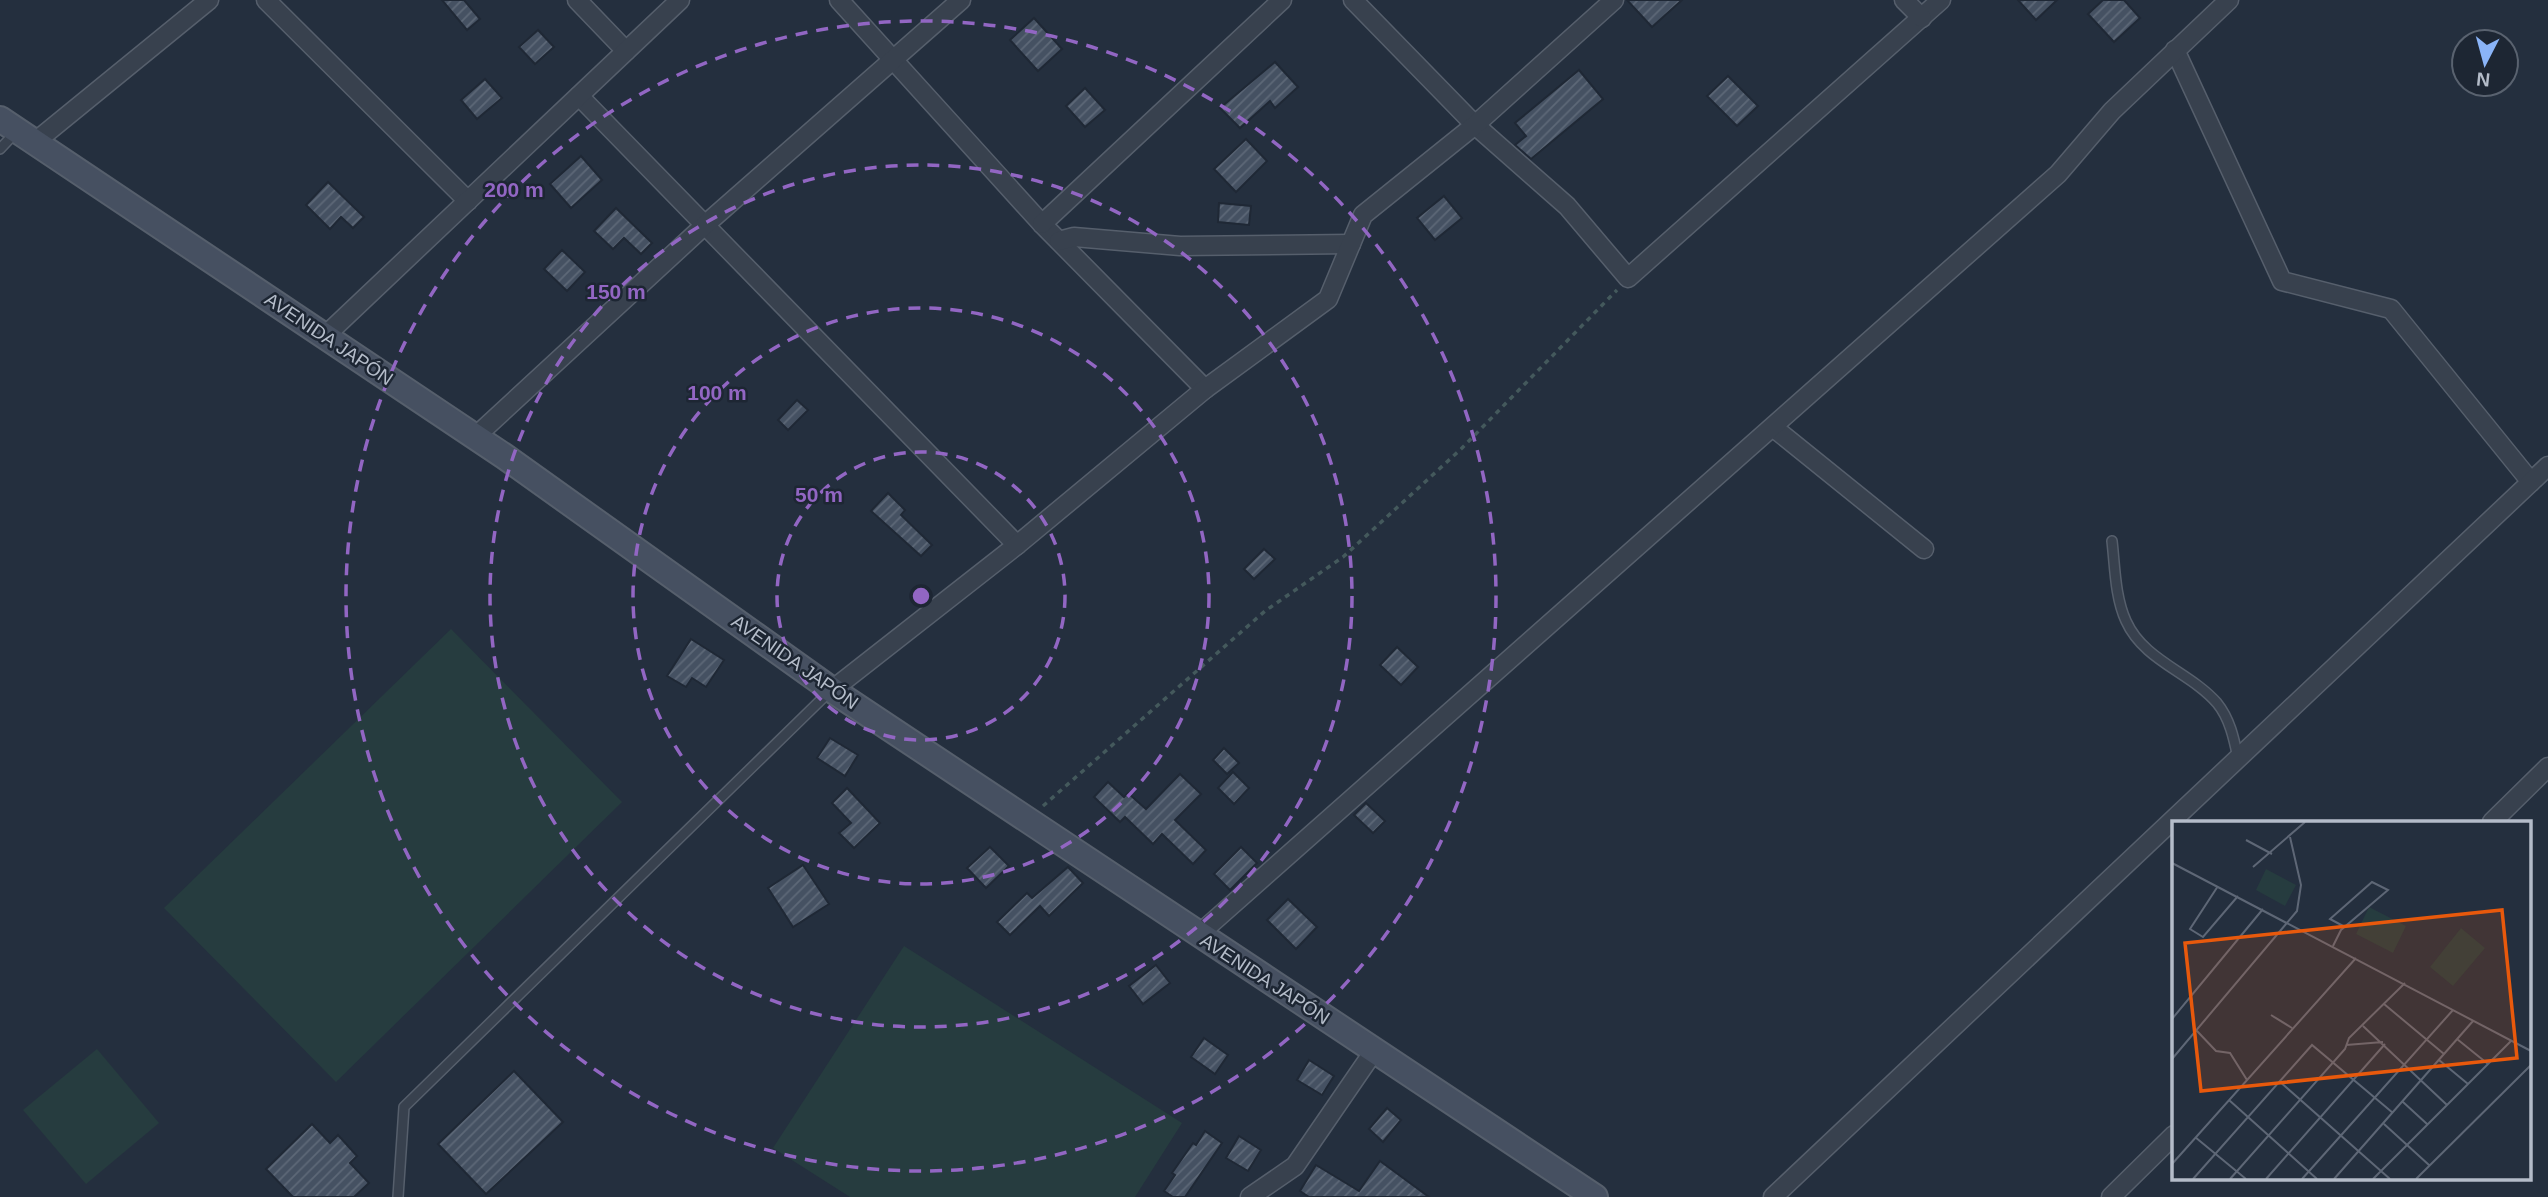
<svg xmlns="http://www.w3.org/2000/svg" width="2548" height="1197" font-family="Helvetica,sans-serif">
  <defs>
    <pattern id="building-hatch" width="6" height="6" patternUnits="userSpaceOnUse" patternTransform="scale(1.75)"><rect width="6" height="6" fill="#455162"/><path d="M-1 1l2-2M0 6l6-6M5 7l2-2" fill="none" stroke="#5d6877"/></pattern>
  </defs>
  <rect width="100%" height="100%" fill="#242f3e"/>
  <g fill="#263c3f">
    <path d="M451,629L622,802L336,1082L164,908Z"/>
    <path d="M904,946L1182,1123L1135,1197H850L773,1148Z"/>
    <path d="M97,1049L159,1123L86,1184L23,1110Z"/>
  </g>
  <g fill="url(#building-hatch)" stroke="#1f2835" stroke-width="2">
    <path d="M442,0H464L480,19L467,30Z"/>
    <path d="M1627,0H1682L1652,27Z"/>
    <path d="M2018,0H2057L2036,20Z"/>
    <path d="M2103,0H2124L2140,18L2114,42L2088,14Z"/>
    <path d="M1034,18L1062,49L1038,71L1010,40Z"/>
    <path d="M538,30L554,47L535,64L519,47Z"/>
    <path d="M1275,62L1298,87L1275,108L1270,101L1240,128L1220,108Z"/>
    <path d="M1579,70L1603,99L1531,159L1515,145L1526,136L1515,123Z"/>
    <path d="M1728,76L1758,106L1737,126L1707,96Z"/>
    <path d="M485,79L502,98L477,119L461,100Z"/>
    <path d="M1085,88L1105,110L1085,127L1066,106Z"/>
    <path d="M1246,139L1267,161L1236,192L1214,169Z"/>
    <path d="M581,156L602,180L571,208L550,184Z"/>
    <path d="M328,182L364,217L353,228L341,217L330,229L306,205Z"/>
    <path d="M1444,196L1462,218L1435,240L1417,218Z"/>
    <path d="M1219,203L1251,206L1249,225L1218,222Z"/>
    <path d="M616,208L652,243L641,254L624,238L613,249L594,231Z"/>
    <path d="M562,250L585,272L567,291L544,269Z"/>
    <path d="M797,400L808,410L788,430L778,420Z"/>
    <path d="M888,493L905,510L901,515L932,545L921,556L871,511Z"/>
    <path d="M1264,549L1275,559L1254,579L1244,569Z"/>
    <path d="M691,639L724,660L706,687L692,678L686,687L667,676Z"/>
    <path d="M1397,647L1418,667L1401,685L1380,665Z"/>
    <path d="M830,738L858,755L845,776L817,758Z"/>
    <path d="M1224,748L1239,763L1227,774L1213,760Z"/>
    <path d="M1233,772L1249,788L1234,804L1218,788Z"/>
    <path d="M1180,774L1201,794L1175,820L1206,850L1193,864L1162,834L1153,844L1125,817L1120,822L1094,797L1108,782L1124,797L1128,793L1146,809Z"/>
    <path d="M847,788L880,823L854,848L839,833L851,823L832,803Z"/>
    <path d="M1366,803L1385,821L1373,833L1354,815Z"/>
    <path d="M990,847L1009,866L986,888L967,868Z"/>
    <path d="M1241,847L1257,863L1230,890L1214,874Z"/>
    <path d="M803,865L829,904L793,927L768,888Z"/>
    <path d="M1068,867L1083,883L1049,916L1040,906L1010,935L997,922L1027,893L1032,898Z"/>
    <path d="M1288,899L1317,927L1296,949L1267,920Z"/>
    <path d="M1156,965L1170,983L1143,1004L1129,986Z"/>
    <path d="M1204,1038L1228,1055L1215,1074L1191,1057Z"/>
    <path d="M1309,1060L1334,1076L1322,1095L1297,1080Z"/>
    <path d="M514,1071L563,1122L486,1194L438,1144Z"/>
    <path d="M1387,1108L1401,1120L1383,1142L1369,1129Z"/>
    <path d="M312,1124L330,1143L338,1135L357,1156L350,1163L369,1183L354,1197H293L266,1169Z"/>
    <path d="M1205,1131L1222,1143L1185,1197H1173L1164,1191L1175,1175L1172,1173L1193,1143L1196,1145Z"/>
    <path d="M1239,1136L1261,1150L1248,1171L1226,1158Z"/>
    <path d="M1380,1161L1429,1197H1309L1300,1191L1316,1165L1359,1191Z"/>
  </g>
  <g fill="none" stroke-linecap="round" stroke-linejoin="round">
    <g stroke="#565f6c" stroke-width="12">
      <g id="lane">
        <path d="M0,149L16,132"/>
        <path d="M2112,541C2115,567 2115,597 2126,621C2144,661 2190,672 2217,703C2230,719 2234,739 2238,758"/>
        <path d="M398,1197L404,1107L829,692"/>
      </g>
    </g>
    <g stroke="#565f6c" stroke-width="21">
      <g id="street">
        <path d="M266,0L468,201"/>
        <path d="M577,0L626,51"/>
        <path d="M839,0L1042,224L1205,389"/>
        <path d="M1353,0L1475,125L1567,206L1628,278L1941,0"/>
        <path d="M1904,0L1922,18"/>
        <path d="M2175,50L2282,281L2391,309L2531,482"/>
        <path d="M579,96L1017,545"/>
        <path d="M35,142L209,0"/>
        <path d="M1042,224L1282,0"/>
        <path d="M1059,241L1074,237L1180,246L1351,244"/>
        <path d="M325,336L680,0"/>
        <path d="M1774,428L1924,549"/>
        <path d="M475,437L706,224L961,0"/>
        <path d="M832,690L1017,545L1205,389L1328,299L1363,215L1475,125L1614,0"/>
        <path d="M2492,822L2548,767"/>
        <path d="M1198,935L2058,174L2112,111L2229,0"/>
        <path d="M1250,1197L1295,1166L1374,1051"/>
        <path d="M1773,1197L2548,466"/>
        <path d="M2111,1197L2174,1135"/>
      </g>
    </g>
    <g stroke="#565f6c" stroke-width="28">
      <path id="secondary" d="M0,119L504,456L832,690L1595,1197"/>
    </g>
    <path stroke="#44595c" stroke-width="3.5" stroke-dasharray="5 5" stroke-linecap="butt" d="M1043,806L1265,611L1343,557L1461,449L1617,290"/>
    <use href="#lane" stroke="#38414e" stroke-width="9"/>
    <use href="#street" stroke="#38414e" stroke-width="18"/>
    <use href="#secondary" stroke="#465061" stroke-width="24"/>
  </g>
  <g fill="none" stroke="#9266c3" stroke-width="3.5" stroke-dasharray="12 9">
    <circle cx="921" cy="596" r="144"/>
    <circle cx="921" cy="596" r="288"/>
    <circle cx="921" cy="596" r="431"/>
    <circle cx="921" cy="596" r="575"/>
  </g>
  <g text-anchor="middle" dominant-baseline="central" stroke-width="5" stroke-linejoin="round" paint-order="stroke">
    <g font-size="19" fill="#b4bcc9" stroke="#1d2633">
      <text transform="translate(329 339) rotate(34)">AVENIDA JAPÓN</text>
      <text transform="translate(795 662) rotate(35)">AVENIDA JAPÓN</text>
      <text transform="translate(1265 979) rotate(33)">AVENIDA JAPÓN</text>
    </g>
  </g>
  <g transform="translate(2172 821)">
    <rect width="359" height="359" fill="#242f3e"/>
    <path d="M94,48L124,64L113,85L84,69ZM197,86L234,105L221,132L184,113ZM289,107L313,127L281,165L258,146Z" fill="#263c3f"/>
    <path fill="none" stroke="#5e6776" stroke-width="2" d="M74,19L100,33M0,42L359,230M81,46L133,1M46,65L18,108L31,116L66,75M161,125L169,109L216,69L200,61L158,98L173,106M212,183L272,233M99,194L120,207M0,198L91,88M191,205L275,284M25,210L44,230L58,232L75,259M285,218L316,243M174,224L211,221M0,238L125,90L129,64L118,16M267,239L296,263M107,260L218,358M57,279L145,358M231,281L255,303M212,303L257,344M23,316L74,358M0,343L184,137M21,358L140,224L221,292M58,358L173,228L177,217L233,162M94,358L213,223M130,358L281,189M162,358L301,200M201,358L339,220M244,358L359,244"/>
    <path fill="#e8590c" fill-opacity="0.15" stroke="#e8590c" stroke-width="3.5" d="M330,89L345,237L29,270L13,122Z"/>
    <rect width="359" height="359" fill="none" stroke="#b4bcc9" stroke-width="3.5"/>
  </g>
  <circle cx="921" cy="596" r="10" fill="#9266c3" stroke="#1d2633" stroke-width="3.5"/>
  <g font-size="21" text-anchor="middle" font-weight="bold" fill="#9266c3" stroke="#1d2633" stroke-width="5" stroke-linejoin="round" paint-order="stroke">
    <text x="514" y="197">200 m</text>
    <text x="616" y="299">150 m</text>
    <text x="717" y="400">100 m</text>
    <text x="819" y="502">50 m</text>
  </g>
  <g transform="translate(2485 63) rotate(186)"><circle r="33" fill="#1d2633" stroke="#59626f" stroke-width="2"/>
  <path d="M0-5L12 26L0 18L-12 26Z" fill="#8ab4f8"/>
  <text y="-10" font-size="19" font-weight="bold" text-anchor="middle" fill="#b4bcc9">N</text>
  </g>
</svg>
